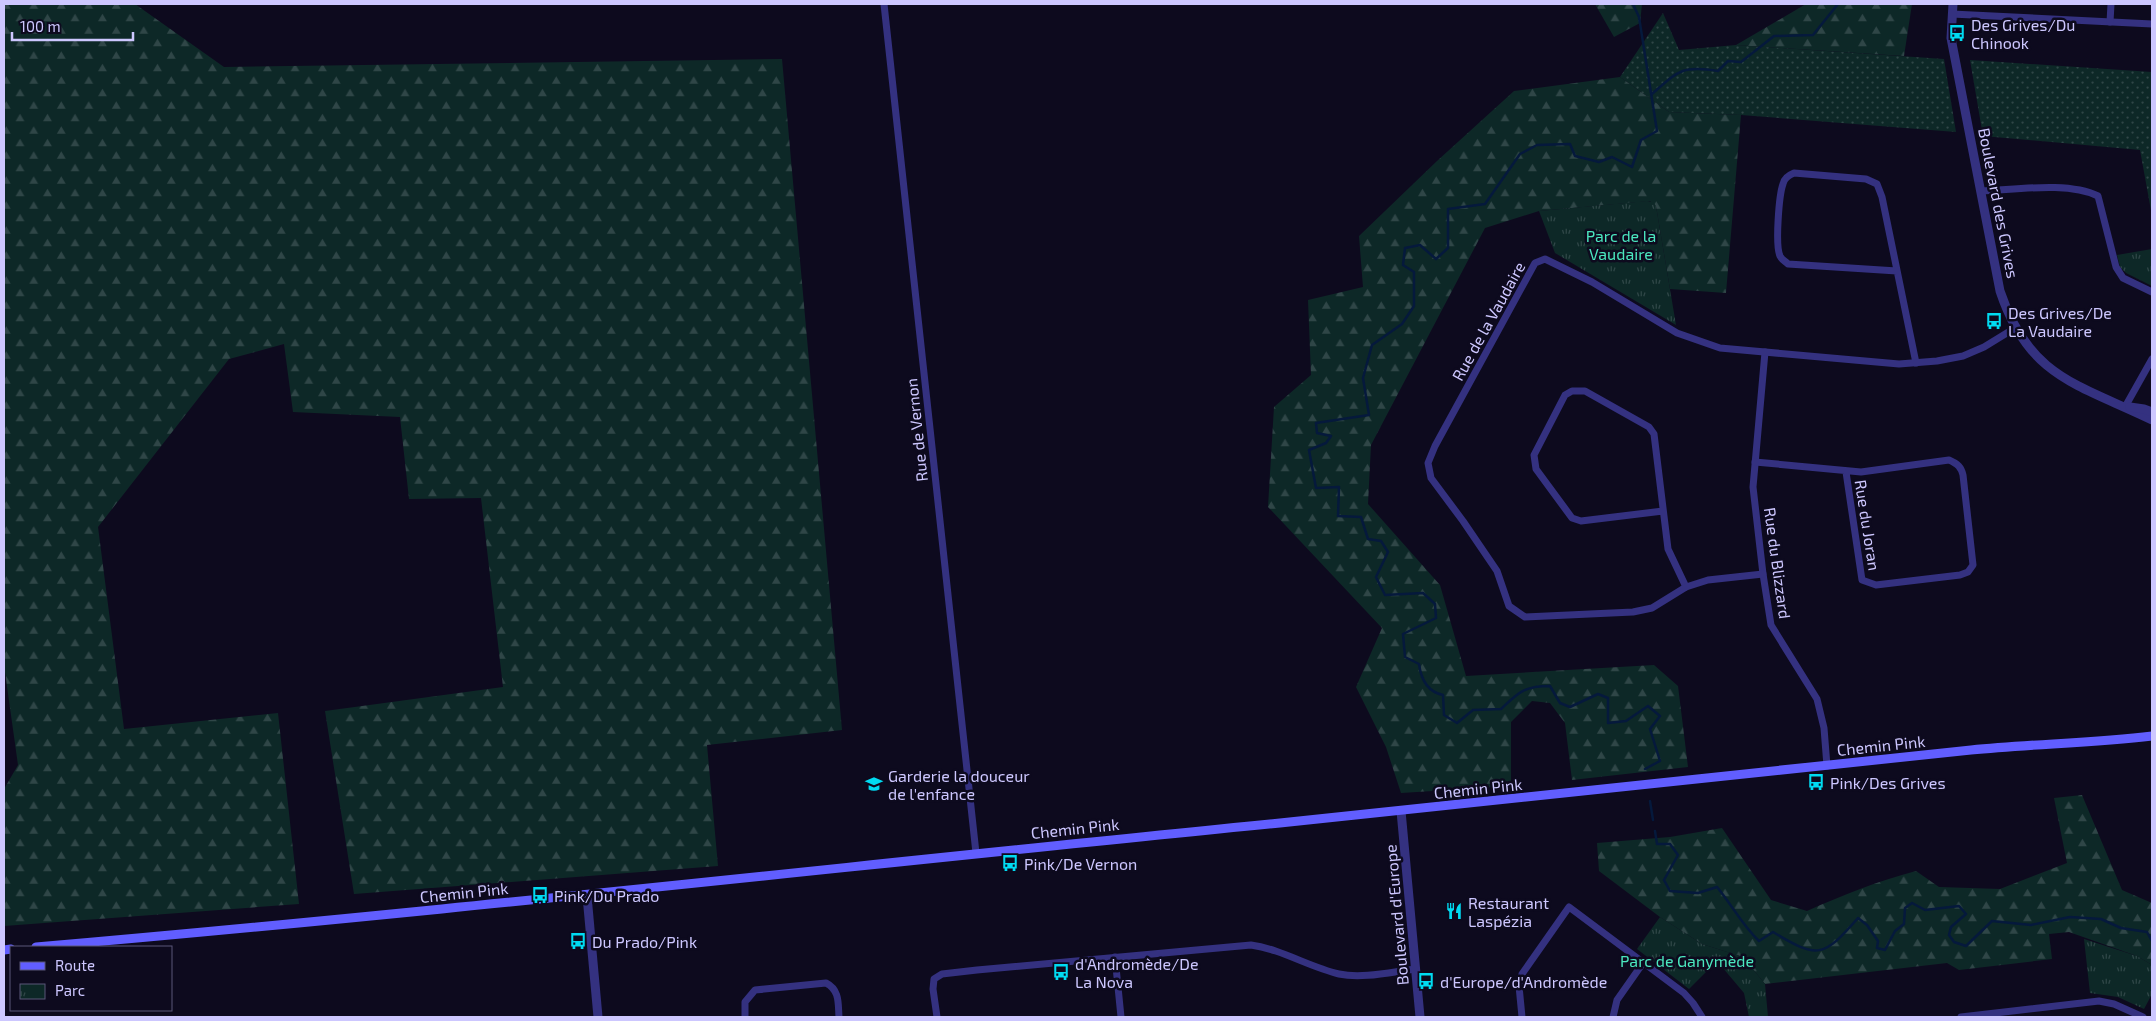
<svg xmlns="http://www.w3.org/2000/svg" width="2156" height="1021" font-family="'Exo 2',sans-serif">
  <defs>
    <pattern id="grass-dots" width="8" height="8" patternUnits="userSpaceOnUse" patternTransform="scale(1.25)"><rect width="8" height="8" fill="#0d2827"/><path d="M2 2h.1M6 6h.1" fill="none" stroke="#2f4647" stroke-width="1.8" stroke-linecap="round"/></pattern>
    <pattern id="forest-firs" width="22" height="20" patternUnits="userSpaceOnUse" patternTransform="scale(1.25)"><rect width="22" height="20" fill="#0d2827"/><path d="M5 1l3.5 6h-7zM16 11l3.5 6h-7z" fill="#2f4647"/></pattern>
    <pattern id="park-tufts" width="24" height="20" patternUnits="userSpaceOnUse" patternTransform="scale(1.25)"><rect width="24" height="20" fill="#0d2827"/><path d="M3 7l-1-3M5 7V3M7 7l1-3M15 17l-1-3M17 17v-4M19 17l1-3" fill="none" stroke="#2f4647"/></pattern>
  </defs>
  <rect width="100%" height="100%" fill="#0d0a1e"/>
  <g fill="url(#grass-dots)">
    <path d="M1663,13L1679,50L1736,45L1944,59L1956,132L1741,115L1669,112L1620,77Z"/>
    <path d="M1970,60L2152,72V216L2140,150L1983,136Z"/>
  </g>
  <g fill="url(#forest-firs)">
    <path d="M4,4H135L224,67L782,59L842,730L707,745L718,866L354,894L325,711L503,687L481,498L409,499L400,417L293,412L284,344L229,359L98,527L124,729L278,713L299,904L4,926V789L18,765L4,665Z"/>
    <path d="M1595,4H1642L1640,23L1614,37Z"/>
    <path d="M1806,4H1912L1904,56L1736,45Z"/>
    <path d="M1620,77L1669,112L1741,115L1726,293L1670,289L1656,206L1650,201L1539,211L1485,228L1371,445L1368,504L1440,585L1466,676L1654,665L1678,686L1688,767L1572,780L1565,723L1550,703L1532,701L1511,722V786L1401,793L1386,747L1356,687L1382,628L1268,507L1274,407L1311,375L1308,300L1363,287L1359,236L1437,161L1514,91Z"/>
    <path d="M2082,795L2122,890L2152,903V965L2137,956L2069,932L2049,934L2052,959L1959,970L1947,963L1765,984L1743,957L1702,944L1660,917L1599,871L1597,843L1670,837L1722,828L1771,900L1807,911C1843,895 1878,881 1916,871L1939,887L2000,889L2067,863L2054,798Z"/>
  </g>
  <g fill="url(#park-tufts)">
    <path d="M1647,201L1653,202L1656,206L1676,325L1555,253L1539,211Z"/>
    <path d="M2152,249V286L2126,273L2120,267L2117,255Z"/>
    <path d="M1660,917L1702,944L1743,957L1765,984L1768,1017H1749L1744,993L1717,961L1689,989L1637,949Z"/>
    <path d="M2084,939L2137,956L2152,965V994L2144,1009L2118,997L2090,993Z"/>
  </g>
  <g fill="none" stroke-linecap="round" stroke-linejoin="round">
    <g stroke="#05193c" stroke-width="2.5">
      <path d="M1633,4L1639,17L1657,131L1641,140L1632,167L1612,157L1599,162L1575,156L1570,144L1537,145L1520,154L1485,204L1448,209V248L1436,259L1420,245L1405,248L1403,265L1414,272V306L1402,324L1372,345L1363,378L1369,415L1316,423L1317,433L1331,436L1326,443L1309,450L1316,488L1339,487L1338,516L1361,517L1368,539L1381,541L1388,552L1376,577L1385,595L1423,593L1435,604L1436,618L1403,634L1405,657L1419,664C1421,679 1428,692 1443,695L1444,715L1457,723L1473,710L1501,709C1519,692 1524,686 1550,686L1560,703L1570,707L1598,694L1608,698V723L1626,721L1648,706L1660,716L1650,729L1660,761L1645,769"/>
      <path d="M1652,94C1678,71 1682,65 1718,71L1728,61L1741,62L1774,36L1813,35L1838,4"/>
      <path d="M1650,801L1653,820"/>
      <path d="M1655,831L1657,844H1670L1678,855L1664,880L1670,891L1698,893L1717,887C1732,905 1742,925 1759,941L1773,932C1818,959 1823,958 1858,918L1867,925L1878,941L1877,948L1885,950L1895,931L1904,924L1905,908L1912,903L1925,910L1959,906L1966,914L1951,927L1949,935L1954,942L1966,946L1992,921L2031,925L2070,917L2101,919L2121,928L2147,932L2152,941"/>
    </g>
    <g stroke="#343180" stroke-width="7">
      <path d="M884,4L976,853"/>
      <path d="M1952,14L2152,24"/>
      <path d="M2110,22L2111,4"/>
      <path d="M1981,191C2014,190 2068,181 2098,196L2116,267L2123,278L2152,292"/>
      <path d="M1897,271L1788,264C1785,261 1782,260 1780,256C1775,245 1779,195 1783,184C1784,178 1789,175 1794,173L1866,179L1877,184L1882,197L1916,363"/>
      <path d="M1765,352L1753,487L1763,574L1771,625L1817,699L1824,728L1827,766"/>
      <path d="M2125,407L2152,359"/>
      <path d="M1755,462L1861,472L1949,460C1958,464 1961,467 1963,475L1973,565L1968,572L1960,575L1876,585L1862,580L1846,472"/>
      <path d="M1663,511L1581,521L1572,518L1536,469L1534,455L1565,395L1572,391H1585L1649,427L1654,434L1668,549L1686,587"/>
      <path d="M1763,574L1708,580L1686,587L1652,608L1633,612L1525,617L1509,606L1497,571L1463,521L1431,478L1428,463L1435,446L1535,263L1545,259L1592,282L1677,333L1720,348L1899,364L1937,361L1963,356L1984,347L2015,328"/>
      <path d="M1115,957L1121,1017"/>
      <path d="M745,1017V1002L755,990L826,983C840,990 838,1004 839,1017"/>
      <path d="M937,1017L933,989L934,979L942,974L977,970L1251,945C1281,949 1309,967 1339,974C1362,979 1391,972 1415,969"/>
      <path d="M1522,1017L1519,986L1522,974L1569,907L1684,993L1693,1003L1702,1017"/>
      <path d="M1613,1017L1617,1000L1643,963"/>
      <path d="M1961,1017L2099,1001L2114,1004L2143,1017"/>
    </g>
    <g stroke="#343180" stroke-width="9">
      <path d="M1953,4L1951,38L2000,291C2029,378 2078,384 2152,420"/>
      <path d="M2130,407L2144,409L2152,412"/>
      <path d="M1401,811L1420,1017"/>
      <path d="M587,896L598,1017"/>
    </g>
    <g stroke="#615eff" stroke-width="9">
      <path d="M36,947C452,911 866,864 1280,823C1511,800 1741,775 1971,750C2032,744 2092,743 2152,736"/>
      <path d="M4,950L11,949"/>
    </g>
  </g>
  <defs>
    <g id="bus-bare" transform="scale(1.35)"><path d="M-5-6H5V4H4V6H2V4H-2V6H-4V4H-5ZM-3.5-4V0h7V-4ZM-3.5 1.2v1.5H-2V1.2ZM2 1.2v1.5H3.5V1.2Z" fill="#00dbf2" stroke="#0d0a1e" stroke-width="2.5" paint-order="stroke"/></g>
    <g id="school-bare" transform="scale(1.35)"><path d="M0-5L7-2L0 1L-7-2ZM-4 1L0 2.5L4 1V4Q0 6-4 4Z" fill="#00dbf2" stroke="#0d0a1e" stroke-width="2.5" paint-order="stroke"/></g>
    <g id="restaurant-bare" transform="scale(1.35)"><path d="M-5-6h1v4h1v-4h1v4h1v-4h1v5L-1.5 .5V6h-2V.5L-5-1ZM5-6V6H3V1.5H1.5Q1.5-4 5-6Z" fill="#00dbf2" stroke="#0d0a1e" stroke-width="2.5" paint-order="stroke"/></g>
  </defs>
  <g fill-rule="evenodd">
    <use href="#bus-bare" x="1957" y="33"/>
    <use href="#bus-bare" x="1994" y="321"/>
    <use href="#bus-bare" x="1816" y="782"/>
    <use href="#school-bare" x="874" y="784"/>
    <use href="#bus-bare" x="1010" y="863"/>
    <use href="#bus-bare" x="540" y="895"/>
    <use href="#restaurant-bare" x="1454" y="911"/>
    <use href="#bus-bare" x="578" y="941"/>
    <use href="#bus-bare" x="1061" y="972"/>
    <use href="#bus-bare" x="1426" y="981"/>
  </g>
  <g text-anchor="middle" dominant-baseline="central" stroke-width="5" stroke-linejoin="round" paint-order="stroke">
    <g font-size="16" fill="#cdc7ff" stroke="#0d0a1e" text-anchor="start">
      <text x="1971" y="24">Des Grives/Du<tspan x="1971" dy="18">Chinook</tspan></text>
      <text x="2008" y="312">Des Grives/De<tspan x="2008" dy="18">La Vaudaire</tspan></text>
      <text x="888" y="775">Garderie la douceur<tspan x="888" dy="18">de l'enfance</tspan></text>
      <text x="1830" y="782">Pink/Des Grives</text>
      <text x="1024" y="863">Pink/De Vernon</text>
      <text x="554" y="895">Pink/Du Prado</text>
      <text x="1468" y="902">Restaurant<tspan x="1468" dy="18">Laspézia</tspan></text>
      <text x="592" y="941">Du Prado/Pink</text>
      <text x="1075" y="963">d'Andromède/De<tspan x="1075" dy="18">La Nova</tspan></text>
      <text x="1440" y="981">d'Europe/d'Andromède</text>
    </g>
    <g font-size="16" fill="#cdc7ff" stroke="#0d0a1e">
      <text transform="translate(1999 203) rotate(79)">Boulevard des Grives</text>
      <text transform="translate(1488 321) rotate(-61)">Rue de la Vaudaire</text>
      <text transform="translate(916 430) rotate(-96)">Rue de Vernon</text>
      <text transform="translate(1868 525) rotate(81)">Rue du Joran</text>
      <text transform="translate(1778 563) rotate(82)">Rue du Blizzard</text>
      <text transform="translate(1881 745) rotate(-6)">Chemin Pink</text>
      <text transform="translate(1478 788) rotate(-6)">Chemin Pink</text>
      <text transform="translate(1075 828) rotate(-6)">Chemin Pink</text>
      <text transform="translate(464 892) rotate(-6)">Chemin Pink</text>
      <text transform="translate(1396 915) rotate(-95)">Boulevard d'Europe</text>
    </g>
    <g font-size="16" fill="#4be7bf" stroke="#0d0a1e">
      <text x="1621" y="235">Parc de la<tspan x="1621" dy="18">Vaudaire</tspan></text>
      <text x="1687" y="960">Parc de Ganymède</text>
    </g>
  </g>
  <rect width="2156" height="1021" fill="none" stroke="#cdc7ff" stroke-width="10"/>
  <rect x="10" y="946" width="162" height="65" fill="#0d0a1e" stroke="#5a5678"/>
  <rect x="20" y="962" width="25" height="8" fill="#615eff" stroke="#5a5678"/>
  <text x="55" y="971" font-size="15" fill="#cdc7ff">Route</text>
  <rect x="20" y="984" width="25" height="15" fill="url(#park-tufts)" stroke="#5a5678"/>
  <text x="55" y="996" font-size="15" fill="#cdc7ff">Parc</text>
  <path d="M12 32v8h121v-8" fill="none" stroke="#cdc7ff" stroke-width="2.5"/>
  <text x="20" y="32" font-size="15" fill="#cdc7ff" stroke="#0d0a1e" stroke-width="4" paint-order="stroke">100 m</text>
</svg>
